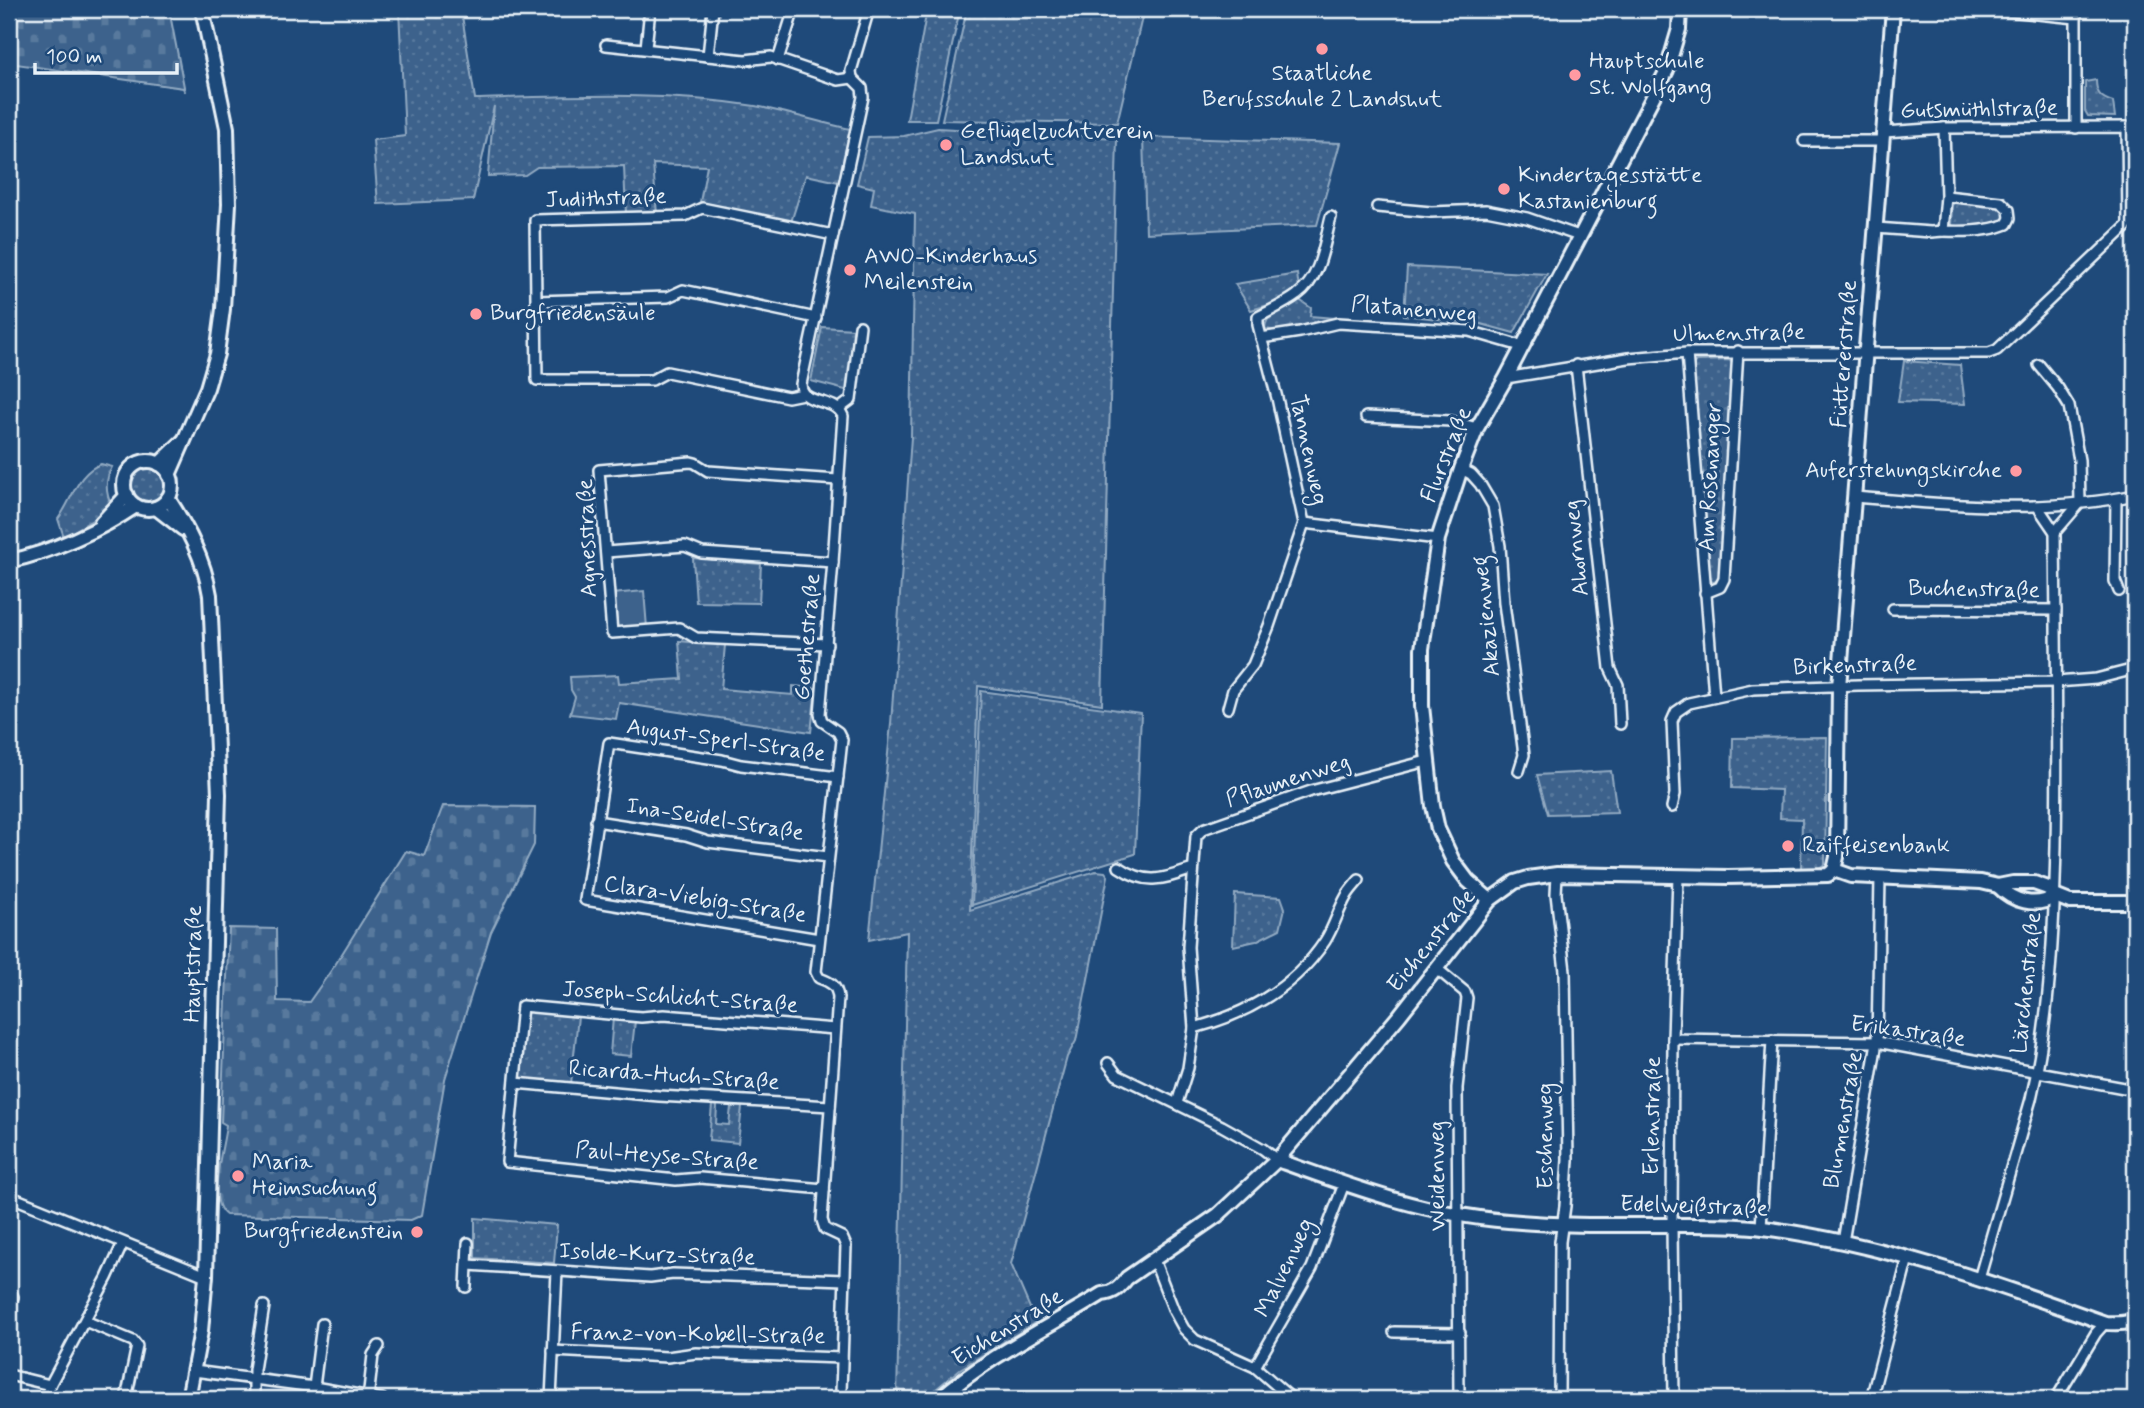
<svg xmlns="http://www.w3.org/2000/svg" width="2144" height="1408" font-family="Mynerve,sans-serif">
  <defs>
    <pattern id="green-dots" width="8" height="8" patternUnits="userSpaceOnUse" patternTransform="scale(1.75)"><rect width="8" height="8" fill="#3c628c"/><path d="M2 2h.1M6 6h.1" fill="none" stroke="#58799d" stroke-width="1.8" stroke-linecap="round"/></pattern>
    <pattern id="cemetery-stones" width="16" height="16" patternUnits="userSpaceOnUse" patternTransform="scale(1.75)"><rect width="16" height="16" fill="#3c628c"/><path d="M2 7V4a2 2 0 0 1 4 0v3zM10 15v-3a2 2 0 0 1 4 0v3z" fill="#58799d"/></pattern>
  </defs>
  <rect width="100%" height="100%" fill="#1f4a7a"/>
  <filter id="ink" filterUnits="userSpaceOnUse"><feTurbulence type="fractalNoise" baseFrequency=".0143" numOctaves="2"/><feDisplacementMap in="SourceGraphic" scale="14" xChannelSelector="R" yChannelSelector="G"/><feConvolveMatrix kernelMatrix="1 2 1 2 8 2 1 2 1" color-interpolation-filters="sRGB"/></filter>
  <g filter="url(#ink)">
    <g fill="url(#green-dots)" stroke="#92aac2" stroke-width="2">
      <path d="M399,9H461L475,99C569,96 662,91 755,106C787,112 818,122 850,129L839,182L806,175L791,222L700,202L707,166L653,164L657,215H626L624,166L537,167L525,175L488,176L494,106L473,200L378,204L373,140L405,136Z"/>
      <path d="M927,9H960L936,120H907Z"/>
      <path d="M967,9H1144L1117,123L942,120Z"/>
      <path d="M2096,80C2096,93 2100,98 2113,102L2115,117L2088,116L2085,111V82Z"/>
      <path d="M938,128L1117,138L1102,704L978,686L970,910L1096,871L1105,872L1108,876L1076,1041L1067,1057L1011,1264L1036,1322L960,1369L924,1399H897L907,932L869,940L891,724L911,437L915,214L871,205L874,188L857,184L868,137L904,136Z"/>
      <path d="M1143,137L1340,143L1317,225L1146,233Z"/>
      <path d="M1956,201L1998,206L2005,209L2007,216L2003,222L1999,223L1955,230L1951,226L1952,205Z"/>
      <path d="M1407,267L1547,274L1514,333L1481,324L1404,315Z"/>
      <path d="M1297,274L1299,289L1272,304L1251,310L1235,284Z"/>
      <path d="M1298,299L1311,308L1310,316L1335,318L1277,331L1265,329C1265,313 1285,306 1298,299Z"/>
      <path d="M822,327L853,329L849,391L811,381Z"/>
      <path d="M1729,360L1733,363L1720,578L1714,582L1710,581L1708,578L1693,365L1696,361Z"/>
      <path d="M1904,361L1960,365L1965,404L1898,402Z"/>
      <path d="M101,464L112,467C105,480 105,493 112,506L104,513L64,537L58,519C72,501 77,472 101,464Z"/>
      <circle cx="149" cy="485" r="19"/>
      <path d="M693,558L761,564L759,603L696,602Z"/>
      <path d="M679,641L725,645L721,689L793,695V686L816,688L811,732L619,703L616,719L570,714L575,697L571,690L570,677L618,675L619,683L682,679Z"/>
      <path d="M981,691L1141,713L1135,854L972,905Z"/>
      <path d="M1827,737L1825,864L1819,868H1801L1802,819L1780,818L1781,790L1732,788L1733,738Z"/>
      <path d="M1611,771L1617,812L1548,814L1537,775Z"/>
      <path d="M1235,894L1281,897L1285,908L1280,929L1256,941L1233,946Z"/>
      <path d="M529,1010L578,1016L571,1084L523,1080L519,1078L525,1014Z"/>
      <path d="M613,1018L635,1021L631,1056L610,1054Z"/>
      <path d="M712,1105L717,1106L716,1124L729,1125L731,1107H742L738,1143L709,1140Z"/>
      <path d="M475,1218L557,1225L554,1263L475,1258Z"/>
    </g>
    <g fill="url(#cemetery-stones)" stroke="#92aac2" stroke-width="2">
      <path d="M9,9H169L185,92L183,88L9,63Z"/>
      <path d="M443,806L535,807L534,845L491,932L445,1079L422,1215L411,1220L226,1215C206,1201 224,1147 226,1125L221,1122L229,928L276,929L277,1001L309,1002L335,965L406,851L424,856Z"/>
    </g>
    <path fill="#3c628c" stroke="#92aac2" stroke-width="2" d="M644,591L647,628L617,627L615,625L612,594Z"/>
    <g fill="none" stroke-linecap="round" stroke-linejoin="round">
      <g stroke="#e8f1f8" stroke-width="14">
        <g id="street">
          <path d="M1989,9L2076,18"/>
          <path d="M606,45L745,60L771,57L838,80L852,78"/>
          <path d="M646,48L650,9"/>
          <path d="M708,56L713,9"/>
          <path d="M778,60L794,9"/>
          <path d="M852,78L851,71L869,9"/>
          <path d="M1944,128L1946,196L1943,231C1964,232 1988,232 2007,224L2010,218L2009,210L2001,202L1946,196"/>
          <path d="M2076,128V9"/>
          <path d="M1804,141H1883"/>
          <path d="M1377,207L1431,212L1486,210L1527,218L1579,236"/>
          <path d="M1876,228L1931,232L1943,231"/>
          <path d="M536,301L668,297L683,290L816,318"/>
          <path d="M1261,338L1300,332L1338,323L1469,331L1521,346"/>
          <path d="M1687,353L1714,696"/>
          <path d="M1576,365L1610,668L1618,685L1620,724"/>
          <path d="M2039,365L2058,388L2069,406L2079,460L2080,503L2055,532"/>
          <path d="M1506,378L1628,358L1687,353H1989L1997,350L2128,225L2127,127L1944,128L1884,132"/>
          <path d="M803,394L788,397L667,372L652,380H537L535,220L685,216L702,208L833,235"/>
          <path d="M839,409L851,400L860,326"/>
          <path d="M1366,417L1451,421L1477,428"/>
          <path d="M1461,469L1471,474L1480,484L1493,506L1500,546L1504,603L1524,755L1519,771"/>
          <path d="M1855,497C1948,505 2043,514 2135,495"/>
          <path d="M2116,499L2115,581L2119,591"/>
          <path d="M1304,523L1438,539"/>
          <path d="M606,552L685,546L702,553L833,562"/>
          <path d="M1705,593L1720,587L1724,579L1738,351"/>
          <path d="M1893,609L2056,610"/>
          <path d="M827,644L696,638L679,628L612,633L599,470L691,462L695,463L708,471L838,480"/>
          <path d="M1228,708L1233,690L1253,665L1269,626L1304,523L1277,398L1258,325V317C1271,310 1285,304 1297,295C1321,278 1324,244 1331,217"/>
          <path d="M1672,807L1675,794L1672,721L1676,712L1689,703L1753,689L1858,685L2056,682L2096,679L2135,669"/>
          <path d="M596,821L686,835L708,842L828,857"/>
          <path d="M1119,867C1147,886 1163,879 1193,869"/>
          <path d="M1557,874L1556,894L1565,971L1568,1160L1565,1206L1560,1242L1559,1399"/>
          <path d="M819,939L585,900L609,743L722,760L741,765L838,777"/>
          <path d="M1436,968L1465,992L1467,998L1457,1088L1459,1399"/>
          <path d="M1194,1028C1247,1014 1294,988 1325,941C1334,927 1338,911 1346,897C1349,891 1354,886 1359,880"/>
          <path d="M1673,1039L1877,1042L2135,1090"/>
          <path d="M1108,1063L1117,1075L1222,1126L1263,1149L1277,1160"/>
          <path d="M515,1083L659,1096L830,1106"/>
          <path d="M1177,1103L1188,1068L1194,1028L1188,947L1196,836L1203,829L1311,791L1427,761"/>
          <path d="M824,1189L700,1178L676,1180L507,1162L522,1006L641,1017L664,1015L835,1029"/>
          <path d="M9,1196L206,1276"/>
          <path d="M1761,1228L1772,1040"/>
          <path d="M1843,1242L1877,1042L1880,877"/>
          <path d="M1154,1260L1174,1311L1184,1329L1195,1340L1255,1367L1292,1399"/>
          <path d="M468,1265L650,1277L673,1274L845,1280"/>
          <path d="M1979,1279L2031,1099C2050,1017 2054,930 2056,846C2058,741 2056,637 2055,532L2038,507"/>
          <path d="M466,1287L468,1243"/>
          <path d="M9,1290L13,1297"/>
          <path d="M85,1321L133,1341L137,1346L126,1399"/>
          <path d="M1394,1332L1460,1333"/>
          <path d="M553,1351L667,1357L696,1353L842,1358"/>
          <path d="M1255,1367L1312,1268L1344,1184"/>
          <path d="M194,1371L314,1387L382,1399"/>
          <path d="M9,1375L50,1385"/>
          <path d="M314,1387L322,1324"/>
          <path d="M45,1399L50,1385L107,1278L123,1243"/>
          <path d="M254,1399V1370L264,1306"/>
          <path d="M368,1399L373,1355L379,1346"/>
          <path d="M551,1399L557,1271"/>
          <path d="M844,1399L841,1392L846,1246L842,1237L825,1229L822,1220L838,998C837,985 830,982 819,978L816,972L842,740L838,732L822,721L820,714L833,562L843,416C834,396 802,407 801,384L863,97L862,88L852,78"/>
          <path d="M1674,1399L1672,1225L1673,1039L1678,876"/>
          <path d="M1871,1399L1908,1258"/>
          <path d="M2056,1399L2096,1333L2105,1323"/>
        </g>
      </g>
      <g stroke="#e8f1f8" stroke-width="18">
        <g id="secondary">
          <circle cx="148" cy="485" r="24"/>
          <path d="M159,464L183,441"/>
          <path d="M169,475L207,388L217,354L223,309L229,204L227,128L202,9"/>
          <path d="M168,498C188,529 204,559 210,595L219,794L206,1276L201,1331L188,1399"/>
          <path d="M156,508L183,529"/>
          <path d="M101,523L127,495"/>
          <path d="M9,561C50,553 102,529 136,506"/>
          <path d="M1834,870L1837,857L1839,687L1893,9"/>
          <path d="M1834,870L1851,876L1981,882L1998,886L2013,883H2034L2048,888L2055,896L2070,902H2135"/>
          <path d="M1998,886C2012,901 2036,909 2055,896"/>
          <path d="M1490,900L1468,881L1453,861L1438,829L1433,806L1422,706V649L1438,539L1461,469L1477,428L1506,378L1667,70L1679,29L1680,9"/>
          <path d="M1277,1160C1352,1187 1427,1215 1508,1221C1562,1226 1617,1225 1672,1225C1702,1225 1733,1224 1763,1228C1880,1243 1994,1283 2105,1323C2115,1323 2127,1325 2135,1318"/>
          <path d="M939,1399C987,1357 1047,1328 1102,1294C1114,1293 1119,1288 1127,1278L1218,1215L1277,1160L1399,1016L1490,900L1515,882L1528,878L1557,874L1728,877L1828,875L1834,870"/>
        </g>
      </g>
      <use href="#street" stroke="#1f4a7a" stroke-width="9"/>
      <use href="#secondary" stroke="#1f4a7a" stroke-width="12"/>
    </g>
  </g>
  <g fill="#ff9aa2" stroke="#1f4a7a" stroke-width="2.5">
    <circle cx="1322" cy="49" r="7"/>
    <circle cx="1575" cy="75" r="7"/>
    <circle cx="946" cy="145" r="7"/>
    <circle cx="1504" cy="189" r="7"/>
    <circle cx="850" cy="270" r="7"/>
    <circle cx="476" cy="314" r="7"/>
    <circle cx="2016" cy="471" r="7"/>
    <circle cx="1788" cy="846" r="7"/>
    <circle cx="238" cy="1176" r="7"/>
    <circle cx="417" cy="1232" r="7"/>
  </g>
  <g text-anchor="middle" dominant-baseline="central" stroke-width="6" stroke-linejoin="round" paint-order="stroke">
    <g font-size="23" fill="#e8f1f8" stroke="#1f4a7a" text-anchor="start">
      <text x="1589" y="62">Hauptschule<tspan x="1589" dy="26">St. Wolfgang</tspan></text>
      <text x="1322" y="74" text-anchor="middle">Staatliche<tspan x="1322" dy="26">Berufsschule 2 Landshut</tspan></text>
      <text x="960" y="132">Geflügelzuchtverein<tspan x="960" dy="26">Landshut</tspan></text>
      <text x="1518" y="176">Kindertagesstätte<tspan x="1518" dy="26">Kastanienburg</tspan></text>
      <text x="864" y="257">AWO-Kinderhaus<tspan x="864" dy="26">Meilenstein</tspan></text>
      <text x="490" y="314">Burgfriedensäule</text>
      <text x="2002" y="471" text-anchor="end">Auferstehungskirche</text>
      <text x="1802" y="846">Raiffeisenbank</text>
      <text x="252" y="1163">Maria<tspan x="252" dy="26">Heimsuchung</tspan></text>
      <text x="403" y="1232" text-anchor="end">Burgfriedenstein</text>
    </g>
    <g font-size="23" fill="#e8f1f8" stroke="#1f4a7a">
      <text transform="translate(1979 110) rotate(-1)">Gutsmüthlstraße</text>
      <text transform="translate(606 199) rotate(-2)">Judithstraße</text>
      <text transform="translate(1414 310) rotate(5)">Platanenweg</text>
      <text transform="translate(1739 334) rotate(-1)">Ulmenstraße</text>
      <text transform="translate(1845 354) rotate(-86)">Füttererstraße</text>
      <text transform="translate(1308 450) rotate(78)">Tannenweg</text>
      <text transform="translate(1447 455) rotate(-68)">Flurstraße</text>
      <text transform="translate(1711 477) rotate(-87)">Am Rosenanger</text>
      <text transform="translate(588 538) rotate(-92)">Agnesstraße</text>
      <text transform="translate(1577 548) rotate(-96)">Ahornweg</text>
      <text transform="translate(1974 590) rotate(1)">Buchenstraße</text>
      <text transform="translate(1487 616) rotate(-96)">Akazienweg</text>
      <text transform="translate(808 637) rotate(-85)">Goethestraße</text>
      <text transform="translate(1855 666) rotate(-2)">Birkenstraße</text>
      <text transform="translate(726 741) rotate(8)">August-Sperl-Straße</text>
      <text transform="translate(1288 781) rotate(-18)">Pflaumenweg</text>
      <text transform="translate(715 820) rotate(9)">Ina-Seidel-Straße</text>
      <text transform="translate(705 900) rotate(9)">Clara-Viebig-Straße</text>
      <text transform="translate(1432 941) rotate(-51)">Eichenstraße</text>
      <text transform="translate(194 964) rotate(-89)">Hauptstraße</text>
      <text transform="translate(2027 983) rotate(-84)">Lärchenstraße</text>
      <text transform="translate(680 998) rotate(4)">Joseph-Schlicht-Straße</text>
      <text transform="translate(1908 1032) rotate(8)">Erikastraße</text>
      <text transform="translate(674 1076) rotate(4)">Ricarda-Huch-Straße</text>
      <text transform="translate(1653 1116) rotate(-89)">Erlenstraße</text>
      <text transform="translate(1844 1120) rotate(-80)">Blumenstraße</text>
      <text transform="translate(1546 1136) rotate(-90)">Eschenweg</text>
      <text transform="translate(667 1157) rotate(4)">Paul-Heyse-Straße</text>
      <text transform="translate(1438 1176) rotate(-91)">Weidenweg</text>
      <text transform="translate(1694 1207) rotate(2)">Edelweißstraße</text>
      <text transform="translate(657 1255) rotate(2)">Isolde-Kurz-Straße</text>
      <text transform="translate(1285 1268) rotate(-64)">Malvenweg</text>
      <text transform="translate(1008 1328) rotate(-32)">Eichenstraße</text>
      <text transform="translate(698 1335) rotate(1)">Franz-von-Kobell-Straße</text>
    </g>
  </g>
  <rect width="2144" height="1408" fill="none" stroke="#1f4a7a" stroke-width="35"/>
  <rect x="18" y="18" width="2109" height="1373" fill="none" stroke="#e8f1f8" stroke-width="2.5" filter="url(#ink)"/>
  <path d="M35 63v10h142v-10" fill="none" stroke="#e8f1f8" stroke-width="3.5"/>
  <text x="46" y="63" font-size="21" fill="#e8f1f8" stroke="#1f4a7a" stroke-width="5" paint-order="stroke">100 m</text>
</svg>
